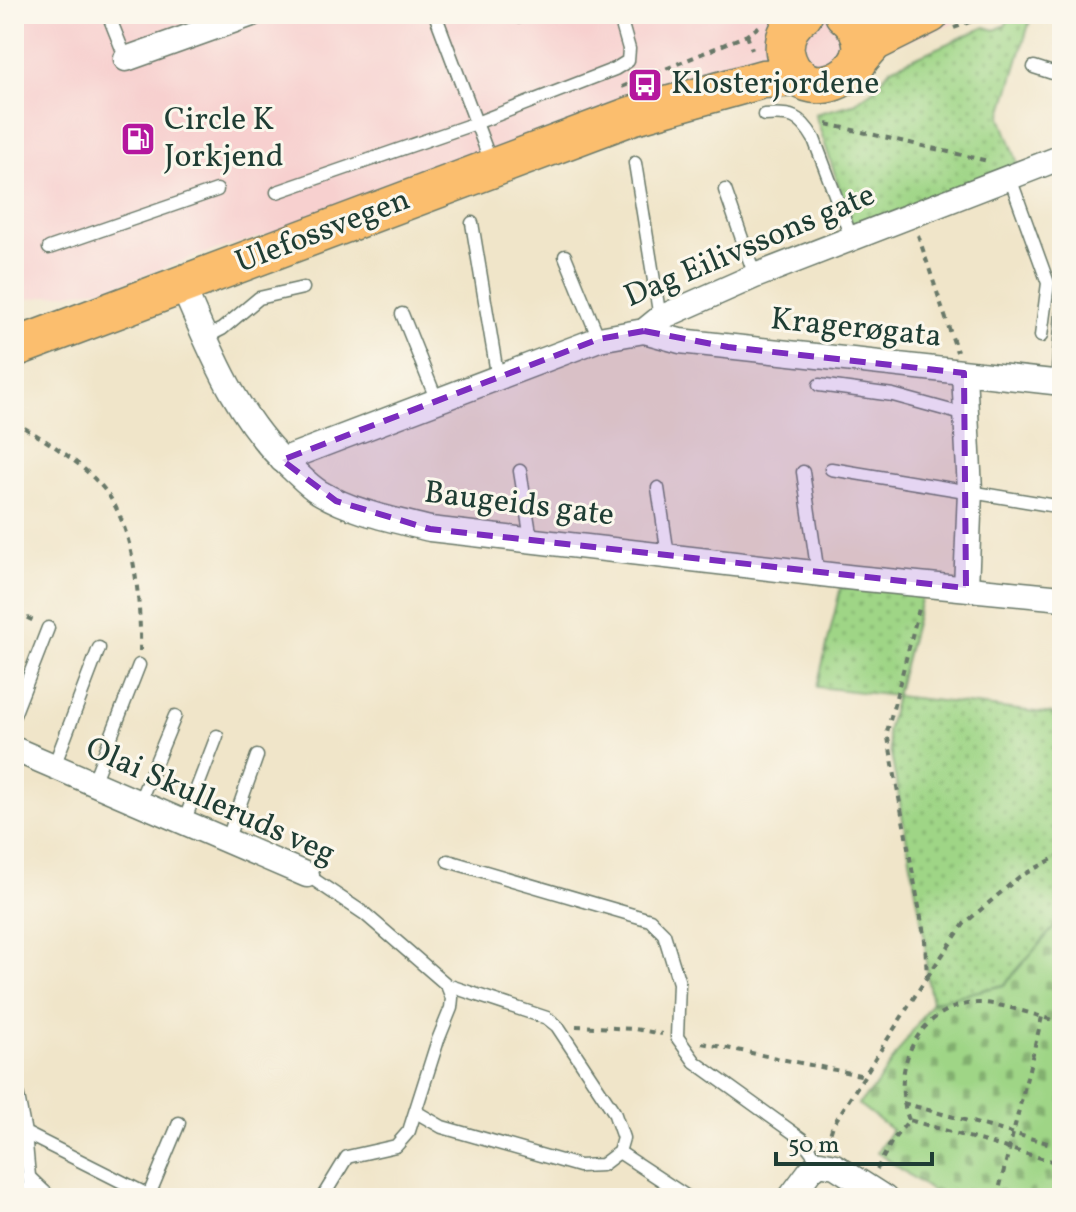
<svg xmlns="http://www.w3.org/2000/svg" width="1076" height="1212" font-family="Vollkorn,serif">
  <defs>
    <pattern id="grass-dots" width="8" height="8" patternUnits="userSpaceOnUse" patternTransform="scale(2)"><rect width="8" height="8" fill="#9fd586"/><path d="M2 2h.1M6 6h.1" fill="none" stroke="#81ae6e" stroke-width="1.8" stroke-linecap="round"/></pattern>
    <pattern id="cemetery-stones" width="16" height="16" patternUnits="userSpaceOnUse" patternTransform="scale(2)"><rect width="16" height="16" fill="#9fd586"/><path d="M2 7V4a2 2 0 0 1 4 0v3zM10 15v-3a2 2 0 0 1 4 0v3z" fill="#81ae6e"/></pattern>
  </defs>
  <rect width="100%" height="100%" fill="#fbf7ec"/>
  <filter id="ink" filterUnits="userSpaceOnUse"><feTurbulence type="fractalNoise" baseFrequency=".0125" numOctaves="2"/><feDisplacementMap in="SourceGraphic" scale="16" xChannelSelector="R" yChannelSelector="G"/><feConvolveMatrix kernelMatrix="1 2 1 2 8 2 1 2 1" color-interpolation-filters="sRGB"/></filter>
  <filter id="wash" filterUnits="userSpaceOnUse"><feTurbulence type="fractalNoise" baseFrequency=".006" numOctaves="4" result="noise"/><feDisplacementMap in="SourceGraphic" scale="32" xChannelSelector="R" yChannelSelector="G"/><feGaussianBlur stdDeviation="1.8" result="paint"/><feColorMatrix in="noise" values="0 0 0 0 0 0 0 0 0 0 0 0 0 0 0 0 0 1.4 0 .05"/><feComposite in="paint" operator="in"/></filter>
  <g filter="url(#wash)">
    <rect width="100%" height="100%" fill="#f0e5c9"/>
    <path fill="#f7d0cf" d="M14,14H977L815,76L206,253L113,287L14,301Z"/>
    <g fill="url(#grass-dots)" stroke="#5f895d" stroke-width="2">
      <path d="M1010,14H1032L1001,117L1018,164L853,229L815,114L853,104L874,89L891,68L985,27L995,30L1006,25Z"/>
      <path d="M842,582L923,592L896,696L1062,715V924L1056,926L1004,985L932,1002L927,977L925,940L887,732L896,696L817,687Z"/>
    </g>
    <path fill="url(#cemetery-stones)" stroke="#5f895d" stroke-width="2" d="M1062,924V1198H941L877,1152L892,1130L858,1104L874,1088L932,1002L1004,985L1056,925Z"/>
  </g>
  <g filter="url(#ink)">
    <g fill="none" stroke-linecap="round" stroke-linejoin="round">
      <g stroke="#687868" stroke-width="15">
        <g id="lane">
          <path d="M108,14L126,59"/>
          <path d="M435,14L492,165"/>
          <path d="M519,17L528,14"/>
          <path d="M1034,67L1062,76"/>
          <path d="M764,115C791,113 800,115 814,139L851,237"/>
          <path d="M635,163L660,318"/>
          <path d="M1010,178L1048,283L1041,336"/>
          <path d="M725,190L755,276"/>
          <path d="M277,192L476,123L615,69L628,61L629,49L619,14"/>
          <path d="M472,223L498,379"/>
          <path d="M49,248L217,190"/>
          <path d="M565,256L599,339"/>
          <path d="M402,314L437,401"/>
          <path d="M204,338L222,329L259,298L303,288"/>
          <path d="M1057,383L1062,312"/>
          <path d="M819,385L893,395L966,415"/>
          <path d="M831,469L1062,507"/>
          <path d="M520,471L531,539"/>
          <path d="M803,472L818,574"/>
          <path d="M658,488L668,555"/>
          <path d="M14,715L48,628"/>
          <path d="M54,766L99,648"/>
          <path d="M93,783L139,665"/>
          <path d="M139,803L175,716"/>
          <path d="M184,822L217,736"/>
          <path d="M227,841L257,756"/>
          <path d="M448,861L650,920L664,934L679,983L677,1037L695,1062L802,1139L820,1163"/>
          <path d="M307,875L365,914L447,985L547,1018L557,1026L614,1112L623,1138L619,1152L602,1165L579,1166L442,1127L416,1112"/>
          <path d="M14,1076L25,1133L154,1198"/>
          <path d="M25,1133L31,1198"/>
          <path d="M619,1152L689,1198"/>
          <path d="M30,1178L51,1198"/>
          <path d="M149,1195L179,1123"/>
          <path d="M322,1198L347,1157L396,1146L409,1131L438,1040L451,1008L452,998L447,985"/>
        </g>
      </g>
      <g stroke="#687868" stroke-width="27">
        <g id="street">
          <path d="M126,59L252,14"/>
          <path d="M182,285C211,351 236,418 291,468C300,476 309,486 319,492C352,512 393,520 430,529L856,578L1062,598"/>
          <path d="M644,331L680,341L1062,383"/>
          <path d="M964,373L970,491L966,588"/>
          <path d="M282,460L599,339L644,331L660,318L755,276L1062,157"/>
          <path d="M14,749L307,875"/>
          <path d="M790,1198L810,1171L820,1163L835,1166L885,1198"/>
        </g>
      </g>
      <g stroke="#687868" stroke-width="41">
        <g id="primary">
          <path d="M803,14C791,23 783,36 785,52C798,122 904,63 844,14"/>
          <path d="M860,58L874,42L930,14"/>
          <path d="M14,348L631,116L763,79L800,77"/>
        </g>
      </g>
      <g stroke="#687868" stroke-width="4" stroke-dasharray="6 6" stroke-linecap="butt">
        <path d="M954,28L989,14"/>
        <path d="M747,35L752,50"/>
        <path d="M622,87L747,35L760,26"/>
        <path d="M827,124L988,161"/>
        <path d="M918,235L957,352"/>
        <path d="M14,422C46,440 80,461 104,489C135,527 141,604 140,651"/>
        <path d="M14,599L21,615L36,622"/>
        <path d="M927,977L964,924L1019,877L1062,854"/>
        <path d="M576,1026L635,1029L662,1034"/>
        <path d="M702,1043L865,1076"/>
        <path d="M903,1103L1062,1147"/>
        <path d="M909,1120C889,1069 918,1005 978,1003C999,1002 1041,1017 1062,1023"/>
        <path d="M827,1144L833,1125L927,977L925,940L887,732L920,605"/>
        <path d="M877,1169L892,1141L909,1120L1062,1164"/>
        <path d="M997,1198L1042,1017"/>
      </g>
      <use href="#lane" stroke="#fff" stroke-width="12"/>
      <use href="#street" stroke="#fff" stroke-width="24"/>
      <use href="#primary" stroke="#fbbe6e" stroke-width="38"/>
    </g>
  </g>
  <path fill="#7b2cbf" fill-opacity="0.2" stroke="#7b2cbf" stroke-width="6" stroke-dasharray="16 10" stroke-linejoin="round" d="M644,331L728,347L964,373L966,588L430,529L336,501L282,460L599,339Z"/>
  <defs>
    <g id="bus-square" transform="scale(1.8)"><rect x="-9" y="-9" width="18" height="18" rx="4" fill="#b5179e" stroke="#fbf7ec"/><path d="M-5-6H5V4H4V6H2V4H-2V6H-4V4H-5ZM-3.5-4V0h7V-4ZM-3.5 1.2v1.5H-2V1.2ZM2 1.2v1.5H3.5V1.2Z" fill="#fff"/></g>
    <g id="fuel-square" transform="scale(1.8)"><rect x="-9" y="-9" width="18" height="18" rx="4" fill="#b5179e" stroke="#fbf7ec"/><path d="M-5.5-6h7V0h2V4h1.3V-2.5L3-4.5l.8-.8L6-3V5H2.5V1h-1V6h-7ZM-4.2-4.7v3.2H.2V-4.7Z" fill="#fff"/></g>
  </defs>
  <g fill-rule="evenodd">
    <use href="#bus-square" x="645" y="85"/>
    <use href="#fuel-square" x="138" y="139"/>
  </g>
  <g text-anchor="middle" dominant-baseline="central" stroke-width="6" stroke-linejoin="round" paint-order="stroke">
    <g font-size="32" fill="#1f3d34" stroke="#fbf7ec" text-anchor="start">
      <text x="671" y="85">Klosterjordene</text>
      <text x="164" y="121">Circle K<tspan x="164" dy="37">Jorkjend</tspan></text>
    </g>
    <g font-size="32" fill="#1f3d34" stroke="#fbf7ec">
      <text transform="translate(323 232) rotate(-21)">Ulefossvegen</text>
      <text transform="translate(750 247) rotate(-23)">Dag Eilivssons gate</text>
      <text transform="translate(856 329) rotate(6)">Kragerøgata</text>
      <text transform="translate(519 505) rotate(7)">Baugeids gate</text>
      <text transform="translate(210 802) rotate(24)">Olai Skulleruds veg</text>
    </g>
  </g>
  <rect width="1076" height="1212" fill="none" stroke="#fbf7ec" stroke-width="48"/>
  <path d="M776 1152v12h156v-12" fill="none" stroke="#1f3d34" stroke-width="4"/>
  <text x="788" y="1152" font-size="24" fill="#1f3d34" stroke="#fbf7ec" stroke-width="6" paint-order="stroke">50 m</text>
</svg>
